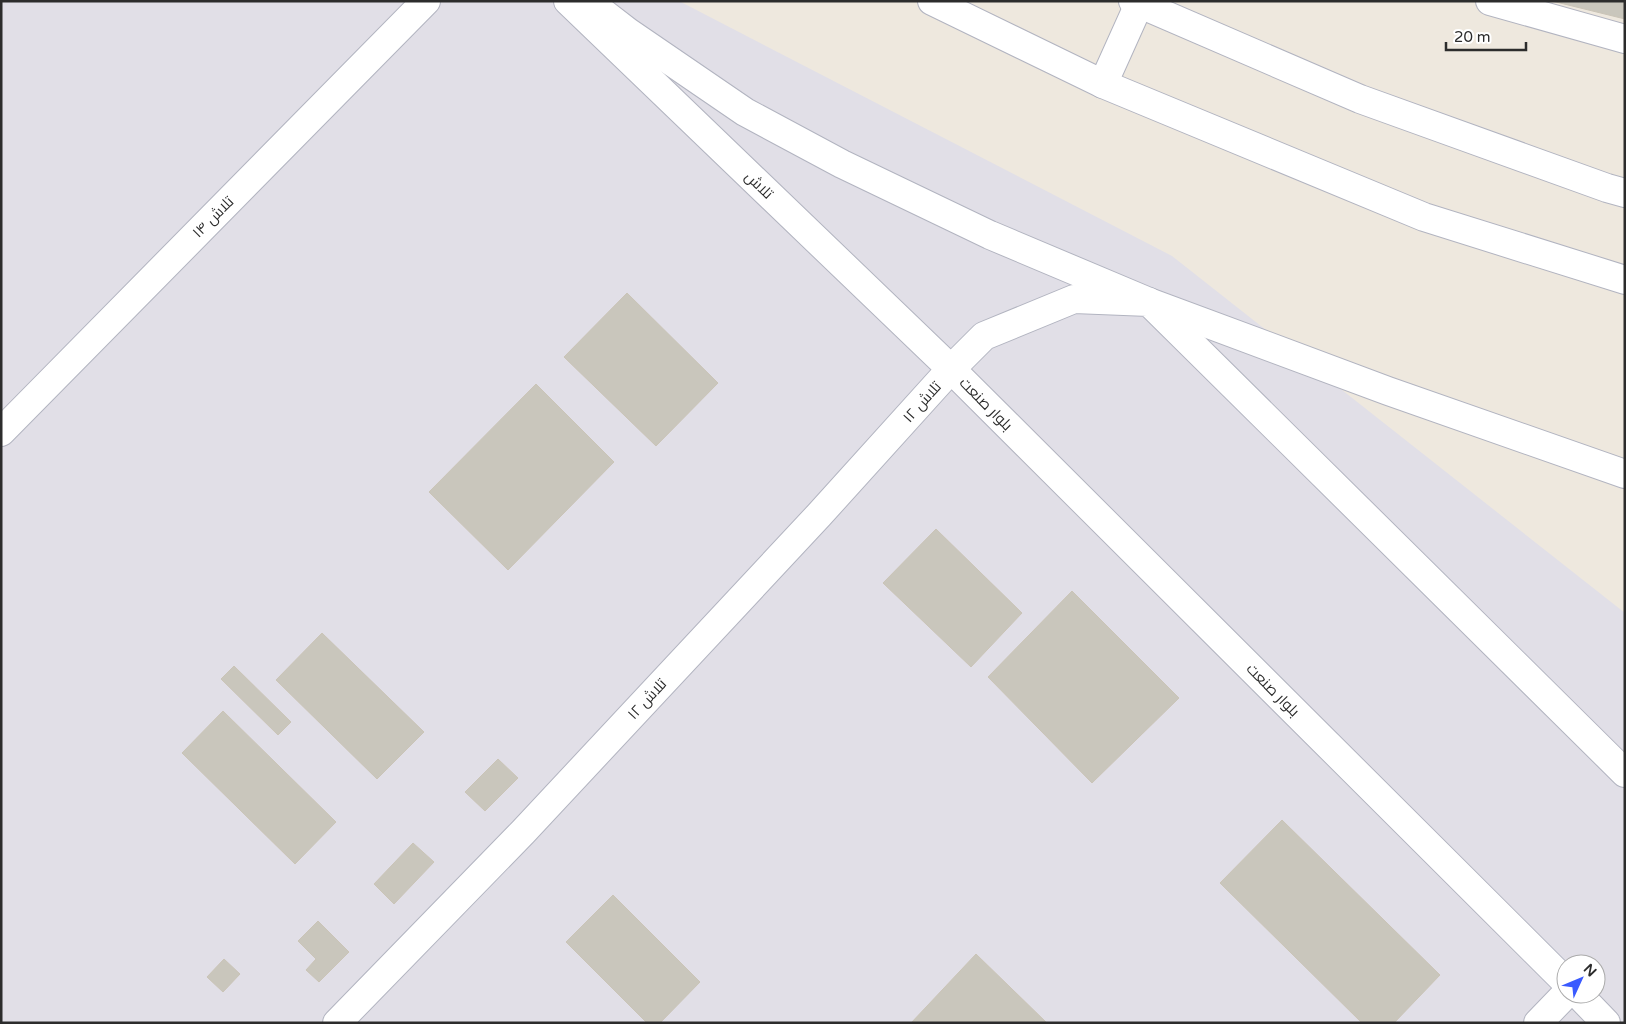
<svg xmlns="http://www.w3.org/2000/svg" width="1626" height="1024" font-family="'Varela Round',Cairo,sans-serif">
  <rect width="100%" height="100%" fill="#eee8de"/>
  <path fill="#e1dfe7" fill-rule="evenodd" d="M1,1H679L1172,256L1625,613V1023H1ZM1566,964H1596V994H1566Z"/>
  <g fill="#c9c6bc" stroke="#cac4b7">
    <path d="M1552,1H1625V19Z"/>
    <path d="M627,293L718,383L656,446L564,357Z"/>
    <path d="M536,384L614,462L508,570L429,492Z"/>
    <path d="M936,529L1022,613L971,667L883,583Z"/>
    <path d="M1072,591L1179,698L1092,783L988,677Z"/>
    <path d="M322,633L424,732L377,779L276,680Z"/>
    <path d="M234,666L291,722L278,735L221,679Z"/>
    <path d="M223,711L336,822L295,864L182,753Z"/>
    <path d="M498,759L518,778L485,811L465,792Z"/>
    <path d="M1282,820L1440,975L1394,1023H1362L1220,883Z"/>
    <path d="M413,843L434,862L394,904L374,884Z"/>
    <path d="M613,895L700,982L660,1023H647L566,942Z"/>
    <path d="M318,921L349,952L319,982L306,970L316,959L298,941Z"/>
    <path d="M976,954L1047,1023H911Z"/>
    <path d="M224,959L240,974L223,992L207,977Z"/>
  </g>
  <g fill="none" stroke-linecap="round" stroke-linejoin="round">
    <g stroke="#b2b4c0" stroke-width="30">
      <g id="minor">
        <path d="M568,1L951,369L1566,982"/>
        <path d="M932,1L1103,84L1424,217L1625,280"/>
        <path d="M1133,1L1360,99L1607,188L1625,193"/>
        <path d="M1490,1L1625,39"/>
        <path d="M593,5L628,32L745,112L842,164L990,235L1149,302L1388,391L1625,474"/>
        <path d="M1103,84L1139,4"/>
        <path d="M1,432L426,1"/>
        <path d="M1578,994L1606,1023"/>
        <path d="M337,1023L523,832L819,515L951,369L984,336L1074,299L1149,302L1625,773"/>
        <path d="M1538,1023L1566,994"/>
      </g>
    </g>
    <use href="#minor" stroke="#fff" stroke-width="28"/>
  </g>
  <g text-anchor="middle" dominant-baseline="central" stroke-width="4" stroke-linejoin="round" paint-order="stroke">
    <g font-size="15" fill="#2c2c2c" stroke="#fff">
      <text transform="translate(759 185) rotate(44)">تلاش</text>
      <text transform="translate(213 217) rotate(-45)">تلاش ۱۴</text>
      <text transform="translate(922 402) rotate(-48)">تلاش ۱۲</text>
      <text transform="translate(986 404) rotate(45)">بلوار صنعت</text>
      <text transform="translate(1273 690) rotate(45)">بلوار صنعت</text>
      <text transform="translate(647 699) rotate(-47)">تلاش ۱۲</text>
    </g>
  </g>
  <rect width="1626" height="1024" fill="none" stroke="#2c2c2c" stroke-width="5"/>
  <g transform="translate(1581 979) rotate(46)"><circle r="24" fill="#ffffff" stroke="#ababab"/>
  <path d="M0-4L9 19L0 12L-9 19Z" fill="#3a5aff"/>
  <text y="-8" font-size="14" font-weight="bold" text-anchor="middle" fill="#2c2c2c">N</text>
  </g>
  <path d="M1446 42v8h80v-8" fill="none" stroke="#2c2c2c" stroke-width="2.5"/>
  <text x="1454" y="42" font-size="15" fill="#2c2c2c" stroke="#ffffff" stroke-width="4" paint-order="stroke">20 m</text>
</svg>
